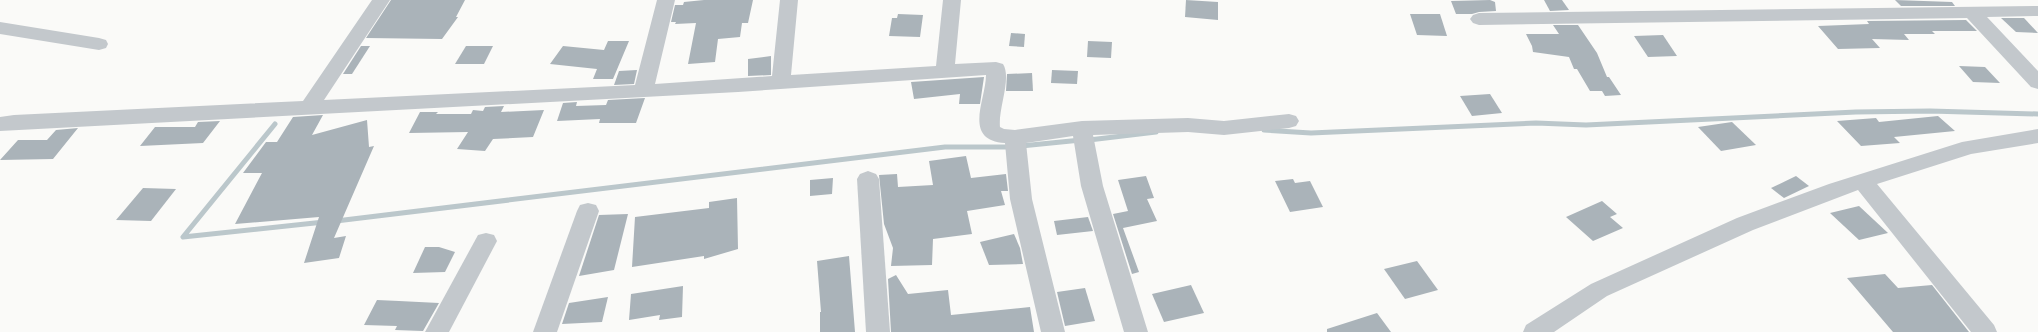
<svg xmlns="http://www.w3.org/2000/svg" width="2038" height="332" font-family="Helvetica,sans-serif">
  <rect width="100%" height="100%" fill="#fafaf8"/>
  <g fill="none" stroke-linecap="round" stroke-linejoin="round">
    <g stroke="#bbc7cb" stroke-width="5">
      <path d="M275,124L183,237L324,222"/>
      <path d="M1264,130L1311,133L1536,123L1586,125L1856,112L1930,111L2038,114"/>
      <path d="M1089,140L1156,132"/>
      <path d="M1021,146L1081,140"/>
      <path d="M336,221L945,147H1011"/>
    </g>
  </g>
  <g fill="#aab3b9">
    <path d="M391,0H465L456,17H458L442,39L366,38Z"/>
    <path d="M704,0H753L748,23H742L740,37L718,39L715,62L688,64L696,23L675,24L676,22H671L675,5H683L684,2Z"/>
    <path d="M1186,0L1218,2V20L1185,17Z"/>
    <path d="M1490,0L1495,2L1496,11L1479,12L1472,14H1456L1451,1Z"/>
    <path d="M1544,0H1562L1569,10L1550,11Z"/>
    <path d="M1895,0L1952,2L1955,6H1901Z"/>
    <path d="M898,14L923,15L920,37L889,36L892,18H897Z"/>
    <path d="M1410,14H1440L1447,36L1417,35Z"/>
    <path d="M2001,18H2024L2038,33L2016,32Z"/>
    <path d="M1966,20L1977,31H1932L1935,34H1904L1909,40L1872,39L1880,48L1838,49L1818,26L1869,24L1867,21Z"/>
    <path d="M1553,25H1578L1597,53L1607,77H1609L1621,95L1605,96L1602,91H1590L1577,69H1574L1569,57L1533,52L1532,46L1526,34H1559Z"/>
    <path d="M1011,33L1025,34L1024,47L1009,46Z"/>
    <path d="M1663,35L1677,56L1648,57L1634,36Z"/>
    <path d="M608,41H629L613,79H593L597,69L550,64L563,46L604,50Z"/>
    <path d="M1088,41L1112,42L1111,58L1087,57Z"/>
    <path d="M361,46H370L352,74H343Z"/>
    <path d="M466,46H493L484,64H455Z"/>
    <path d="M771,56V75L748,76V59Z"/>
    <path d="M1959,66L1985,67L2000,83L1973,82Z"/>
    <path d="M637,70L634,84L614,85L619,71Z"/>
    <path d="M1052,70L1078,71L1077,84L1051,83Z"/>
    <path d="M1032,73L1033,91H1006L1007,74Z"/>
    <path d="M984,77L980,104H959L960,94L914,99L911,82Z"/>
    <path d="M1490,94L1502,113L1472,116L1460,96Z"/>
    <path d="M645,98L636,123H599L600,119L557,121L563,103L577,102L576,106L606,105L608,100Z"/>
    <path d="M504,106L501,112L544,110L533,137L493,139L485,151L457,149L468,132L409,133L420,112H438L436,114H471L473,110L483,111L485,107Z"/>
    <path d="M323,115L312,135L367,120L369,147L374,146L334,238L346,236L339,258L304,263L319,217L235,224L262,173H243L266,142H277L293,117Z"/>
    <path d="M1938,116L1955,131L1894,137L1900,143L1861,146L1837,121L1876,118L1879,122Z"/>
    <path d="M220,121L203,143L140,146L155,127H195L198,122Z"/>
    <path d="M1732,122L1756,145L1721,151L1698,127Z"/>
    <path d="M78,128L53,159L0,160L18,140H47L56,130Z"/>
    <path d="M966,156L971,178L1006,174L1008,191H1001L1005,205L967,211L972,234L933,239L932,265L891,266L893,248L884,224L879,175L897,174L898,187L933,185L929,161Z"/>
    <path d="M1146,176L1154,198L1147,199L1157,221L1123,228L1139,272L1132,274L1113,214L1128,211L1118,180Z"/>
    <path d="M1796,176L1809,186L1784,198L1771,188Z"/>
    <path d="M833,178L832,194L810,196V180Z"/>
    <path d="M1293,179L1295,183L1310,181L1323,207L1290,212L1275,181Z"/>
    <path d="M143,188L176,189L151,221L116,220Z"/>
    <path d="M737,198L738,249L704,259V256L632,267L635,217L709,208V202Z"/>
    <path d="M1602,201L1617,214L1610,217L1623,228L1593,241L1566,217Z"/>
    <path d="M1859,206L1888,233L1859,240L1830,213Z"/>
    <path d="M628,214L614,270L579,276L599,215Z"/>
    <path d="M1088,217L1093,231L1057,235L1054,221Z"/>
    <path d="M1014,234L1020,248L1023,264L989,265L980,242Z"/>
    <path d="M425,247H439L455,252L445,272L413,273Z"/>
    <path d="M849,256L855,332H820V312H821L817,261Z"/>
    <path d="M1417,261L1438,290L1405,299L1384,269Z"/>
    <path d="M1885,274L1898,288L1932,285L1969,332H1893L1847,278Z"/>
    <path d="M896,275L908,294L948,290L951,315L1030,307L1034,332H891L888,279Z"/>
    <path d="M1191,285L1204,313L1164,322L1152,294Z"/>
    <path d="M683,286L682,317L659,320L660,315L629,320L631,294Z"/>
    <path d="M1085,288L1095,321L1065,326L1057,292Z"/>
    <path d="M608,297L602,322L562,324L569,303Z"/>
    <path d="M377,300L399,301L439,303L423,331L395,330L397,326L364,325Z"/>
    <path d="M1377,313L1391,332H1327V329Z"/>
  </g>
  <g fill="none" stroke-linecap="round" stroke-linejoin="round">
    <g fill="#c3c8cc" fill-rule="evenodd">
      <path d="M372,0H390L324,100L635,85L657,0H675L655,84L772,76L780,0H798L791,75L936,66L943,0H961L955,64L996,62L1003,64C1012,78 998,109 1000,127L1004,129L1015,130L1082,121L1188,118L1224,121L1289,114L1296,116L1299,121L1296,126L1289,128L1224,135L1188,132L1093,135L1103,186L1148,332H1124L1081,186L1073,136L1026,143L1032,199L1065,332H1041L1010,199L1005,143C962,140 986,100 986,75L738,92L0,131V117L14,115L303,101Z"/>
      <path d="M2038,6V16L1987,17L2038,71V89L2031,87L1967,18L1479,25L1473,23L1470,19L1473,15L1479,13Z"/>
      <path d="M0,22L99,38L106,40L108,44L106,48L99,50L0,34Z"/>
      <path d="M2038,129V143L1971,154L1877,184L1994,325L1997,332H1971L1858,190L1753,230L1607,296L1554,332H1523L1526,325L1591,284L1737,218L1829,184L1962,142Z"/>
      <path d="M868,171L876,174L879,179L890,332H866L857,179L860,174Z"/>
      <path d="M588,203L596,205L599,211L557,332H533L577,211L580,205Z"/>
      <path d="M486,233L494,235L497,241L449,332H425L478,235Z"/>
    </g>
  </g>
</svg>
